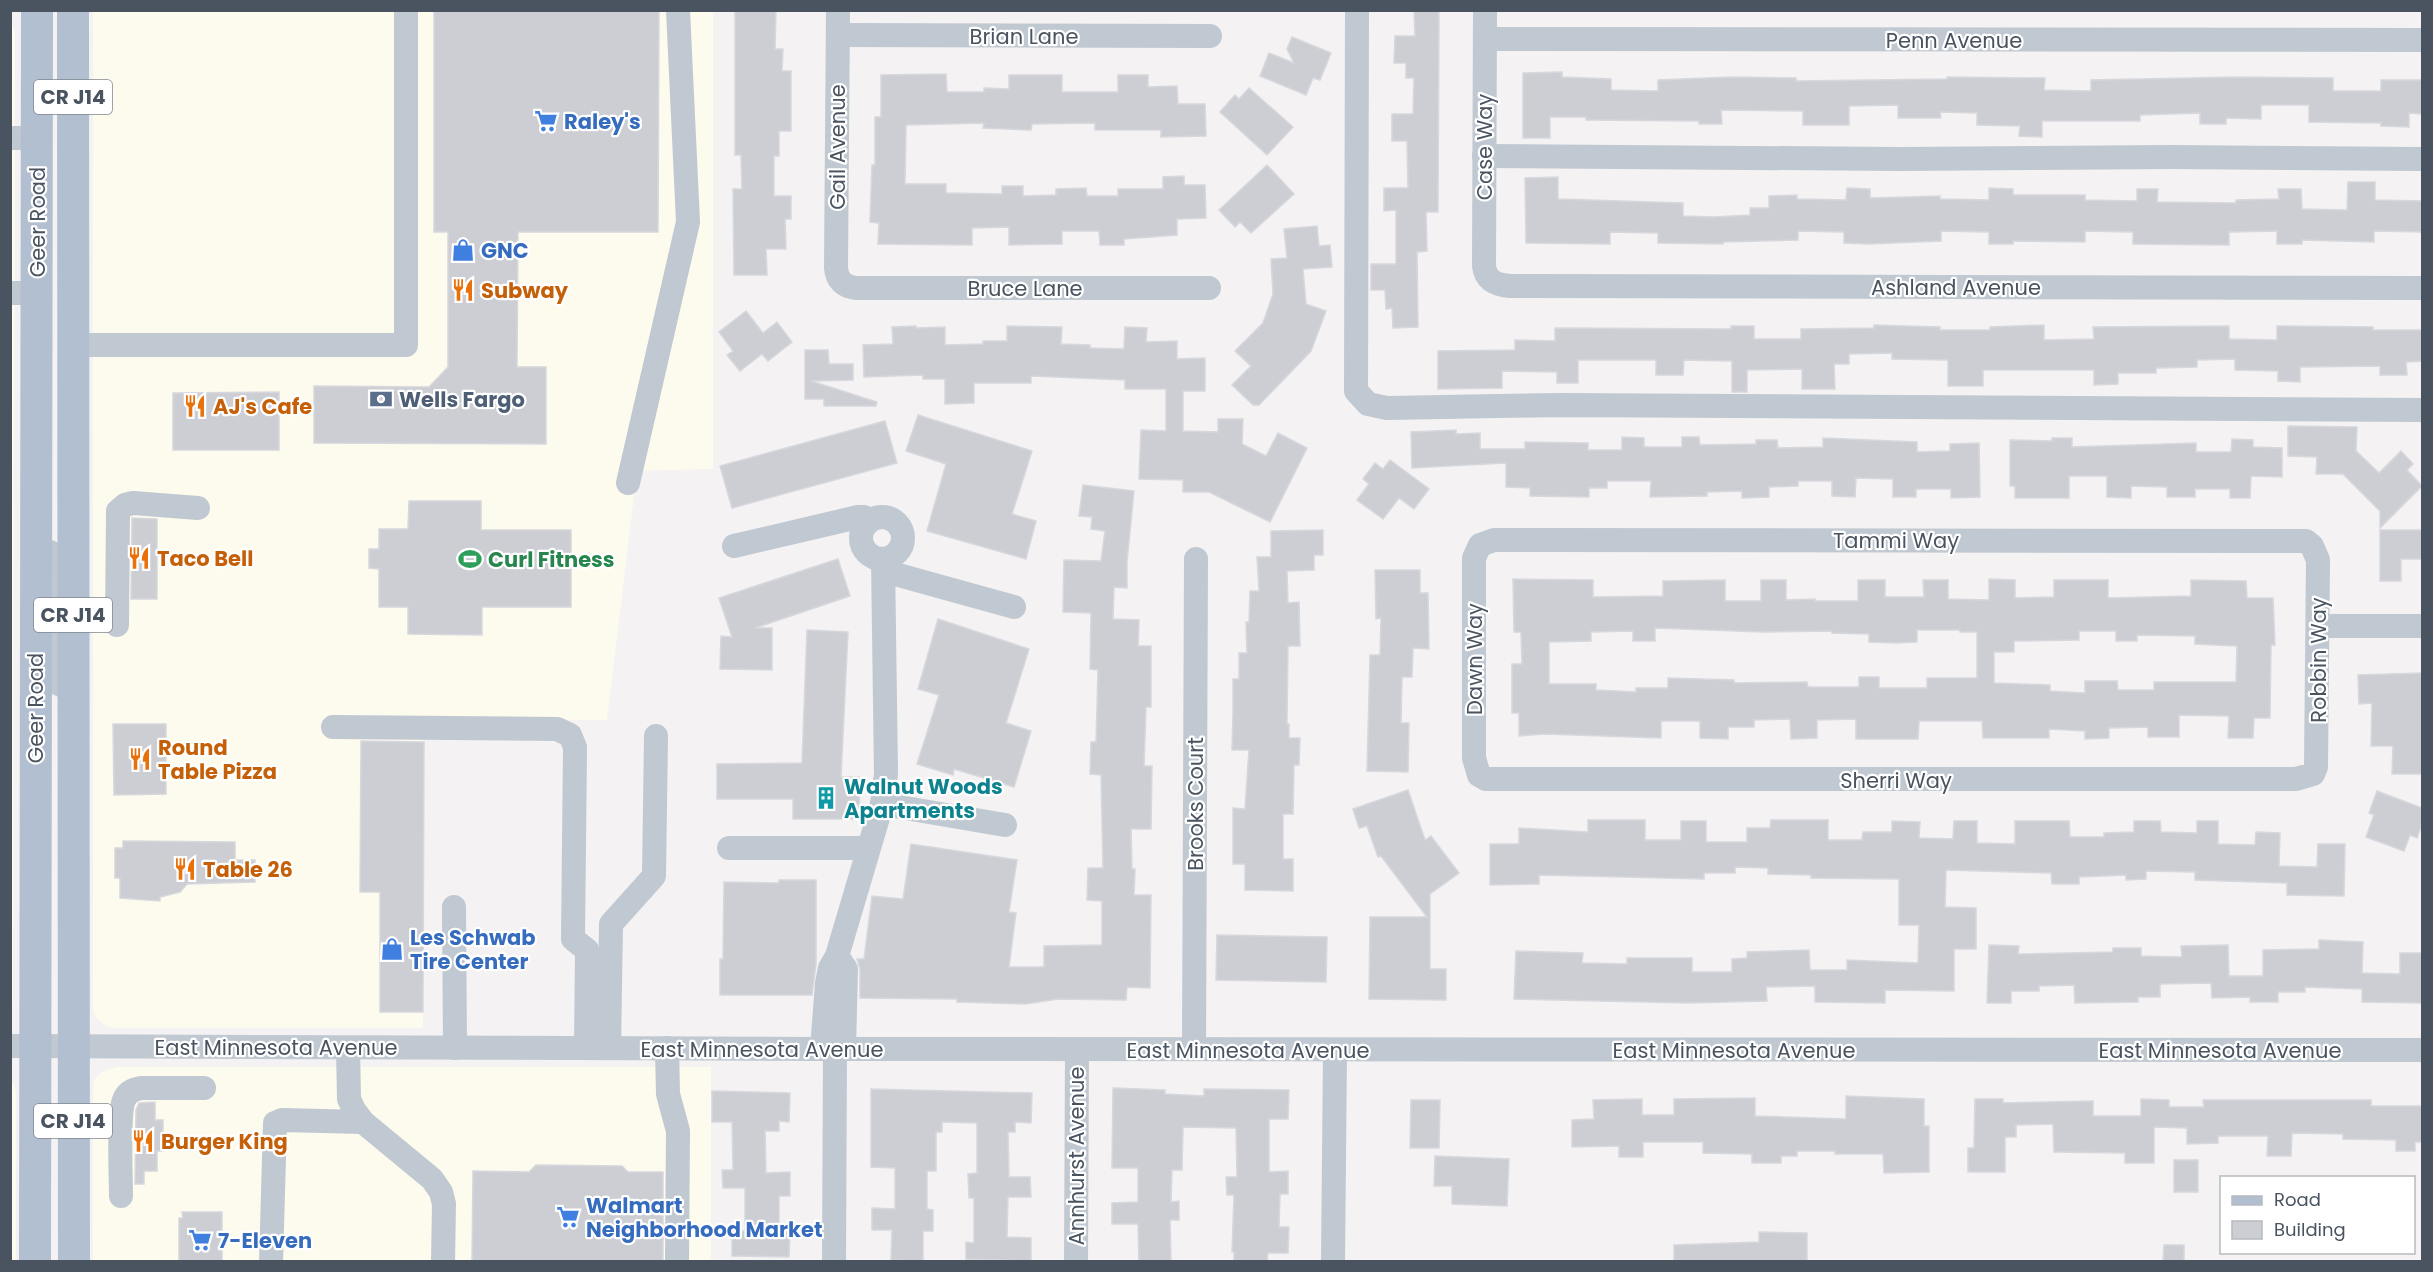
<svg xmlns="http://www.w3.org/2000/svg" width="2433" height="1272" font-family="Poppins,sans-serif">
  <rect width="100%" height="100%" fill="#f4f2f2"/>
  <g fill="#fdfaee">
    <path d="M93,11H713V469L637,471L607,720L423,721V1028H115L106,1026L95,1017L93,1010Z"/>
    <path d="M11,21L15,32L13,1003L11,1014Z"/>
    <path d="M116,1067H711V1261L93,1262V1086L94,1080L102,1072Z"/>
    <path d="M10,1076L16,1091V1262L10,1261Z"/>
  </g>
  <g fill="#ccced4" stroke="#d6d8dd" stroke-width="1.5" fill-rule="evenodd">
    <path d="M434,10H659L658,232H518L517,367H546V444L314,443V386L429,387L448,367V232H434Z"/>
    <path d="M735,10H776L775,49H783L782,71H791V131H779V156H774V196H791V219H785L786,249H766L767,275H734L733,189H742L741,155H735Z"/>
    <path d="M1414,10H1439L1438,212H1426L1427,251L1417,252L1418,327L1393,328L1392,308L1386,309L1385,290H1371V264H1396V210L1384,211V188H1408L1407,141H1392V114H1413L1414,78H1406V63H1394L1395,36H1415Z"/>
    <path d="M1292,37L1331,53L1320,80L1313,78L1306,95L1260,76L1269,53L1294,63L1287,49Z"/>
    <path d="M1562,72V77L1611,79V90L1658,91V80L1731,77L1796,78V81L1947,79V77L2045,78L2044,90L2091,91V80L2237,77L2333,78V91H2381V80H2422V114L2409,113V127L2381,126V123L2309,122V105H2261V119L2226,118V124H2200V113L2140,115V121H2042V137L2019,136L2020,126L1977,125V113L1940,112L1941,118H1898V105L1849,106V125H1803V111L1721,110L1722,124H1699V121L1586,120V117H1550V138H1523V73Z"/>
    <path d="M946,74L947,92H984V88L1009,89V75H1062V92H1118V75H1148V87L1177,86L1178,104H1205L1206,136L1161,137V130H1095V123L1032,124L1031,130L983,128L984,123L906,125L905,184H946V193L1002,194V186H1023V196L1056,195V189L1086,188L1087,196H1118V189H1163V177L1184,176V185H1205L1206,218L1177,219V235L1124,239V245H1100L1099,231H1062V244L1009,245V227L972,228V245L878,244L879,223L870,222L872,165H875V117H881V75Z"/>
    <path d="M1249,88L1293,127L1267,155L1220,112L1235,95L1239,99Z"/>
    <path d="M1267,165L1294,194L1251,233L1240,222L1235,227L1219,210Z"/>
    <path d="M1558,177V199L1683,203V216L1714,217L1750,215V208H1769V196L1797,195V199L1846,200L1847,188L1870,189V198L1940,196V199L1989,200V188L2013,189V195H2085V200L2137,201V189H2158L2157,202L2236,203V200L2279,199L2278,189H2301L2302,209L2347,210L2348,182H2375V200L2422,201V232L2374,231V242L2302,240V244H2277V231L2229,232V245L2133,244V232L2085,231V242L2013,241V244H1989V232L1941,231V241L1869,244L1844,243V232L1798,231V240L1723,242V244L1658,243V233L1610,232V244L1526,243L1525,178Z"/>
    <path d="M1317,226L1319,246L1330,245L1332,267L1303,269L1306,304L1326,311L1311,351L1259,405H1253L1232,385L1251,366L1235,351L1263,323L1273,294L1271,259L1287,258L1284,229Z"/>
    <path d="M746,311L763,333L777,322L792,342L768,361L762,354L740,371L727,355L733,351L719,332Z"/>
    <path d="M1874,325L1940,327V330H1990V327L2044,325V340L2094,339L2093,327L2229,326V339L2277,340V326L2373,327V330H2422V361L2406,362L2407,375H2380V366L2300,367V382L2278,381V371L2235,370V359L2197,360V367L2156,368V373H2118V384L2094,385V370H1983V386H1948V360L1892,359V353L1849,354V364H1834L1835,389H1802V369L1747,370V392H1732V361L1684,360L1683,375H1656V360H1578V383H1557V372L1502,371V388L1438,389V351L1515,350V340L1555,341V328L1731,329V326H1754V339H1801V329L1874,328Z"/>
    <path d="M916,326V328L945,327V345L983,344V341H1007V326L1062,327L1061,344L1090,345V348L1124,349L1125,327L1147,328L1146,342L1177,341V359L1205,358V391H1183V431L1218,432V419H1243L1242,444L1266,456L1278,433L1307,448L1270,522L1209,492H1183V480L1139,479L1141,430L1166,431V389H1125V380L1031,376V383H974V403L945,404V379H923V375L864,377L863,345L893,344L892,327Z"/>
    <path d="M805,350H828L829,364H853V380L811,381L877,402L876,406H824V399H805Z"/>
    <path d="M279,392V450H173V393Z"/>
    <path d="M918,415L1032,451L1012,514L1036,521L1026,559L927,531L946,464L906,451Z"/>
    <path d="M885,421L897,463L732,508L720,466Z"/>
    <path d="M2288,426L2357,427L2356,451L2379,473L2401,451L2413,464L2407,470L2422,486L2380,528V511L2343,474H2316L2317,457L2288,456Z"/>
    <path d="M1456,430V434L1480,433V449H1525V442L1588,443V450H1622V437L1644,438V447H1682V437H1699L1700,445L1756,444V440H1777L1778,448L1823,447V438L1917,442V452L1950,451V444L1979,443L1980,497L1951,498V489H1916V497H1893V479L1856,478L1855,497L1832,496V481H1798V486L1769,487V497L1742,498V491L1707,492V496L1650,497L1651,481H1607V488H1589V497L1530,496V488L1506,487V463L1412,468L1411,432Z"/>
    <path d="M2052,438H2072V447L2196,443V452H2231L2232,439L2253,440V447L2282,448V477L2251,476L2250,498H2230V489H2195V497H2167V487L2131,486V498L2107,497V476H2069V498H2015V486H2010V440L2052,441Z"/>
    <path d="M1390,460L1429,489L1414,509L1399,498L1383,519L1357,500L1369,484L1363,479L1375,463L1383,469Z"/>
    <path d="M1083,485L1134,491L1127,562V588L1114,587L1113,619L1139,620L1138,646H1151V707H1146L1144,766H1152L1151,829H1131L1132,869H1135L1134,895H1151L1150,988L1127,987L1126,1000L1058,999L1026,1004L957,1002V999L860,998V969L857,959H864L872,896L903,899L911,844L1017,860L1009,912L1016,913L1009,967H1044V946L1102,945V901L1087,900L1088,868H1103L1101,775L1090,774L1091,742H1096L1098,670L1090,669L1091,613L1063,612L1064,560L1101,561L1105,531L1091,529L1092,517L1079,516Z"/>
    <path d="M409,501H481V530H571V607H482V635L408,634V607H379V569L369,568V549H379V529H408Z"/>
    <path d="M132,518L157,519V599H131Z"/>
    <path d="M1323,530V555H1314V570L1287,571L1288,603L1299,602L1300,646H1288L1287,724H1289V738H1300L1299,765H1294L1293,814H1283V859H1293V891L1245,890V864H1233V808L1245,809L1249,750H1232L1233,713V679H1239V653H1247L1246,622H1249L1250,591H1259L1257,557H1271V531Z"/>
    <path d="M2380,530H2422V559H2401V581H2380Z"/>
    <path d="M838,559L850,596L755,628H772V670L720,669L721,636L732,637L719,598Z"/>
    <path d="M1375,570H1420V593H1428L1429,649L1413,648L1412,677H1402L1401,723H1409L1408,772L1367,771L1370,655H1380L1381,618L1376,619Z"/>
    <path d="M1513,579L1593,580V597L1663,596V581L1725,580V601H1761V580H1786V600L1815,599V601H1858V580H1885V597H1924L1923,580H1948V599L1989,600V579L2015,580V598L2054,597V580H2108V598L2191,596V580L2246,581L2247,598H2273L2275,645H2271L2270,718H2254L2253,738H2228L2229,716L2179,715V737H2148V727L2109,728V738L2085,739V731L2049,729V738H1983L1982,721H1919L1918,739H1856V719L1817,720V738L1791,739L1790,719L1754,720V727H1728V739L1700,738V721H1661V738L1545,734L1519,736V713H1512V664H1522L1521,632H1514ZM1655,628L1762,632L1832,631V633L1869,634V642L1895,643L1917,642V630H1960V632H1977V678H1927V688H1879V677H1859V687H1808L1807,682L1734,683V680L1668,678V688H1636V692L1596,690V684H1549V642L1591,641V632L1633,631V641H1655ZM2079,631H2116V641H2137V635L2195,636V644L2237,646L2236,682H2154V690H2118L2117,681H2085V693L2050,691V685L1994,683V652H2014V641L2079,640Z"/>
    <path d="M938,619L1029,649L1006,723L1031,731L1014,787L954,769L953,775L917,764L939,695L918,689Z"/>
    <path d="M807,630L848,632L841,777H859L860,819H793V799H717V764L802,763Z"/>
    <path d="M2422,673V774H2392L2393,746H2371L2372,703L2359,704L2358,675Z"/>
    <path d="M113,724H166V794L114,795Z"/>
    <path d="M361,741L424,742L423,1012H380V892H360Z"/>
    <path d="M1408,790L1425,840L1431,836L1459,873L1430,894V969H1446V1000L1369,999L1370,917H1427L1381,856L1378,857L1367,826L1359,828L1353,809Z"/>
    <path d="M2377,791L2422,808V824L2417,838L2410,835L2404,851L2366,837L2374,815L2369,813Z"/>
    <path d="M1588,820H1645V840H1681V821H1706V842H1747V828H1770L1771,820H1828V840H1862L1863,832H1892V821L1920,822L1919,838L1953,839L1954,821H1977V843L2015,844V821H2069L2070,837H2104V833L2134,832V821H2160L2161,832L2197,833V821H2218V844L2255,845L2256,832L2280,833L2279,866L2317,867L2318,844H2345L2344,896L2287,895V883L2195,880V872L2146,871V879L2126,880V875L2079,877V884H2052L2051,873L1946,870L1945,907L1976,908V949H1954V991L1885,990V1003L1815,1002V986L1766,987L1767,1001L1688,1003L1514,999L1516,951L1583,953L1582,963L1627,964V958H1692V972H1732V959L1747,958V952L1809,950L1810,970H1847V960L1918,963L1919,925H1899V879L1811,878V875L1768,874V868L1735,867V873H1704V879L1539,875V884L1490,885V844H1519V828L1588,832Z"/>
    <path d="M123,841L235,842V860H255V882L187,884L180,892L160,897V901L120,898V878H115V848H123Z"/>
    <path d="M779,880H816V964L812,995H720V959H723L724,882L779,883Z"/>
    <path d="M1217,935L1327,937L1326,982L1216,980Z"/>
    <path d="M2319,940L2363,942L2362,973L2400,974V953H2422V1003L2362,1002V989L2305,987V992H2278V1002H2250V997L2212,998L2211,983L2160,984V997H2138V1002L2075,1003L2074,985L2039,986V991H2011V1003H1987L1989,945L2019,946L2018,954L2113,952V948H2141V956L2182,957L2181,946L2228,945L2229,976H2263V950L2319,949Z"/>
    <path d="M1113,1088L1165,1090V1094L1204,1096V1089L1289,1090L1288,1119H1269V1172L1288,1171V1194H1280L1279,1227H1289L1288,1253H1268L1267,1262H1234V1252H1232L1234,1195H1227L1226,1177H1237L1236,1128L1183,1127L1182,1170H1172L1171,1202L1179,1201V1220H1170L1171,1262H1139L1138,1224H1112V1203L1138,1202V1168H1112Z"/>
    <path d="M871,1089L1032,1093L1031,1123L1015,1122V1132H1008L1009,1177H1030L1031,1197H1008L1007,1237L1031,1238V1261L966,1259V1242L974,1243V1198H969L968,1174L977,1173V1123L942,1122V1132H936V1171H927V1209L933,1210V1231H923V1261L891,1260L892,1230H872V1208L895,1209V1168L871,1167Z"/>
    <path d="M712,1091L790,1093L789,1122L779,1121V1131H765L766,1173L790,1172V1196H779V1231H790L789,1257L732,1256V1231H745V1188H723L722,1170H733L732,1122H712Z"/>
    <path d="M1846,1096L1924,1099V1126H1929V1172L1884,1173L1883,1154H1835V1151H1797V1156H1781V1163H1752V1154L1703,1153V1142H1643V1157H1619V1146L1572,1147V1120L1594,1119L1593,1100L1642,1099V1115H1674V1099L1755,1098V1116L1846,1119Z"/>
    <path d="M1975,1099H2003V1103L2093,1101V1116H2141V1099L2169,1100V1107H2204L2203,1100H2371V1106H2422V1142H2415V1151H2396V1140L2343,1139V1134L2292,1133L2291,1156H2267L2268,1136H2218V1143L2187,1144V1128L2154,1127V1163H2125V1153L2054,1152L2053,1124L2016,1125V1137H2005V1172H1968V1148H1974Z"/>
    <path d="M1411,1100H1440L1439,1148H1410Z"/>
    <path d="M155,1102V1120H163V1151H157V1171H144V1184H135L136,1110L139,1103Z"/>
    <path d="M1435,1156L1509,1159L1507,1206L1452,1204V1186H1434Z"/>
    <rect x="2174" y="1160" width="24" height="32"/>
    <path d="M536,1165L622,1166L628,1172H663V1262H472L473,1171L529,1172Z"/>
    <path d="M182,1212H222V1262H179V1218H183Z"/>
    <path d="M1759,1232L1807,1233V1262H1674V1245L1759,1242Z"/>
    <path d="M2164,1245H2184V1262H2163Z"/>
  </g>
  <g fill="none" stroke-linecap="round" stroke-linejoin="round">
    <g stroke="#c0c8d1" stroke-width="24">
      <path d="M838,10L836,268C837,280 844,287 856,288H1209"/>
      <path d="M1357,10L1356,391L1368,404L1387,408L1560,405L2422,410"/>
      <path d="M1485,10L1484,266C1486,281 1496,285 1510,286L2422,288"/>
      <path d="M838,35L1210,36"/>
      <path d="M1485,39L2422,40"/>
      <path d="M10,138H37"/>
      <path d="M1484,156L1900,159L2171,157L2422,159"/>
      <path d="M10,293H36"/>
      <path d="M73,345H406V10"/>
      <path d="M628,483L688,222L678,10"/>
      <circle cx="882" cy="538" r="21"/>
      <path d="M1494,540L2306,541L2312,546L2318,560L2316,767L2313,774L2296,779H1486L1479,775L1474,758V558L1480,545Z"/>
      <path d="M734,546L858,517H864L869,520"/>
      <path d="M50,552L53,589L56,599L73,613"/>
      <path d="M884,571L1014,607"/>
      <path d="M35,609L47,616L52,629L57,683L73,691"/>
      <path d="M117,625L118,511L125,505L133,503L198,508"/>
      <path d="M2318,626H2422"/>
      <path d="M333,727L557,729L570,735L575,747L573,939L587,950L586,1048"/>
      <path d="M882,804L1005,825"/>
      <path d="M729,848H868"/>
      <path d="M454,907L455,1048"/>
      <path d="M837,956L846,969L844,1049"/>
      <path d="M10,1046L822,1049L2422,1050"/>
      <path d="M348,1048L349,1099L354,1110L363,1122L432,1179L441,1192L444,1204L443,1262"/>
      <path d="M609,1048L611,924L654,876L656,736"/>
      <path d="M667,1048L668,1094L678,1131L677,1262"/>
      <path d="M822,1049L827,983L830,968L837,956L882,804L886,774L883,559"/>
      <path d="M1194,1049L1196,559"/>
      <path d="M121,1196C121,1178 118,1113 124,1100C127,1092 134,1089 142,1088H204"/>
      <path d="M271,1262L275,1123L282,1120L363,1122"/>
      <path d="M834,1262L835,1049"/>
      <path d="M1076,1262L1077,1050"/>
      <path d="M1333,1262L1335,1050"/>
    </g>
    <g stroke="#b2bfd1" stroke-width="32">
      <path d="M73,10L74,1262"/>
      <path d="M35,1262L37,10"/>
    </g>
  </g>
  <defs>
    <g id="supermarket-bare" transform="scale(1.8)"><path d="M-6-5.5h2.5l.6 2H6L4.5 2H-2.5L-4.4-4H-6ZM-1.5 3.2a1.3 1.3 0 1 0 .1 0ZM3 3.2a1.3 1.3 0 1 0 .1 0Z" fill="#3f7fe0" stroke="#fff" stroke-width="2.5" paint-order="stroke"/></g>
    <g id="shop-bare" transform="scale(1.8)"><path d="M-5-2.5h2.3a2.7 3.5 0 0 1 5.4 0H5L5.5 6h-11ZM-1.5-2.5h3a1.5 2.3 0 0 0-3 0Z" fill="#3f7fe0" stroke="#fff" stroke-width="2.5" paint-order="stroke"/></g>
    <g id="restaurant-bare" transform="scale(1.8)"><path d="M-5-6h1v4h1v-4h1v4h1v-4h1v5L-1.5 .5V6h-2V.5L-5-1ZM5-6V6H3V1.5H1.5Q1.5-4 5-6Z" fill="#e8710a" stroke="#fff" stroke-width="2.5" paint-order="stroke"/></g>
    <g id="bank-bare" transform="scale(1.8)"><path d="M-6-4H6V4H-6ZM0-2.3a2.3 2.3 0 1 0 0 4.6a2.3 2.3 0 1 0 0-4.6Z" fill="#5c6f8a" stroke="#fff" stroke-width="2.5" paint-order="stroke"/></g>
    <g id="stadium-bare" transform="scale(1.8)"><path d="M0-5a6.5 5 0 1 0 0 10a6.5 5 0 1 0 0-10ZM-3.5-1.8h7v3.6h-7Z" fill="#2e9e5b" stroke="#fff" stroke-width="2.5" paint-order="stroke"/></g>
    <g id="building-bare" transform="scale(1.8)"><path d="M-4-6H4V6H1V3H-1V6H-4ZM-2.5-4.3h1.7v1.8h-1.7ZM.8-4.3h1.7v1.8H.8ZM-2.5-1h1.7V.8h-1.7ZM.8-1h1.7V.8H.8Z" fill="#0f9aa8" stroke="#fff" stroke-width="2.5" paint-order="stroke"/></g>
  </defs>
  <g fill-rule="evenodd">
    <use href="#supermarket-bare" x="546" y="121"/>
    <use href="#shop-bare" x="463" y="250"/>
    <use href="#restaurant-bare" x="463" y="290"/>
    <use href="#bank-bare" x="381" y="399"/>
    <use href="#restaurant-bare" x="195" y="406"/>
    <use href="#restaurant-bare" x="139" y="558"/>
    <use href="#stadium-bare" x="470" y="559"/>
    <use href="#restaurant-bare" x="140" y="759"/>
    <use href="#building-bare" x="826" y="798"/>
    <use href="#restaurant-bare" x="185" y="869"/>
    <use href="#shop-bare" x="392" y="949"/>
    <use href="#restaurant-bare" x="143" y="1141"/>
    <use href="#supermarket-bare" x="568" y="1217"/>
    <use href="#supermarket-bare" x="200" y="1240"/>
  </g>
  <g text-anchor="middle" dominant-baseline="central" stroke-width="4.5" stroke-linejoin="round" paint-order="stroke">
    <g fill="#fff" stroke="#808790" stroke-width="1.5">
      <rect x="34" y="80" width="78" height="34" rx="4.5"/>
      <rect x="34" y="598" width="78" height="34" rx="4.5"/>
      <rect x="34" y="1104" width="78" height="34" rx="4.5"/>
    </g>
    <g font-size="20" font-weight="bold" fill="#495460">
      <text x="73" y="97">CR J14</text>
      <text x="73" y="615">CR J14</text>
      <text x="73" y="1121">CR J14</text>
    </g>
    <g font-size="21" fill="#495460" stroke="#fff">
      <text x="1024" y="36">Brian Lane</text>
      <text x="1954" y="40">Penn Avenue</text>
      <text transform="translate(837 147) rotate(-90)">Gail Avenue</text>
      <text transform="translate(1484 147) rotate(-90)">Case Way</text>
      <text transform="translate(37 222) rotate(-90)">Geer Road</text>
      <text x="1956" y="287">Ashland Avenue</text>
      <text x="1025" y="288">Bruce Lane</text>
      <text x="1896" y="540">Tammi Way</text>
      <text transform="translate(1474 659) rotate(-90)">Dawn Way</text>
      <text transform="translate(2318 660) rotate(-90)">Robbin Way</text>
      <text transform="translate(35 708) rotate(-90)">Geer Road</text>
      <text x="1896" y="780">Sherri Way</text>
      <text transform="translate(1195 804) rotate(-90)">Brooks Court</text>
      <text x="276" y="1047">East Minnesota Avenue</text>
      <text x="762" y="1049">East Minnesota Avenue</text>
      <text x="1248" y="1050">East Minnesota Avenue</text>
      <text x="1734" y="1050">East Minnesota Avenue</text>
      <text x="2220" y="1050">East Minnesota Avenue</text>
      <text transform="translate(1076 1156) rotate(-90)">Annhurst Avenue</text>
    </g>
    <g font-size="21" font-weight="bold" fill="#366cbe" stroke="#fff" text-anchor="start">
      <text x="564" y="121">Raley's</text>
      <text x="481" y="250">GNC</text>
      <text x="410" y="937">Les Schwab<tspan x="410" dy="24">Tire Center</tspan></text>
      <text x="586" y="1205">Walmart<tspan x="586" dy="24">Neighborhood Market</tspan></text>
      <text x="218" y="1240">7-Eleven</text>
    </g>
    <g font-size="21" font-weight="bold" fill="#c56008" stroke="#fff" text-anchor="start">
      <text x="481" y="290">Subway</text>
      <text x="213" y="406">AJ's Cafe</text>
      <text x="157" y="558">Taco Bell</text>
      <text x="158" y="747">Round<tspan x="158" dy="24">Table Pizza</tspan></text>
      <text x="203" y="869">Table 26</text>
      <text x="161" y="1141">Burger King</text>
    </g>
    <g font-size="21" font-weight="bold" fill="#4e5e75" stroke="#fff" text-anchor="start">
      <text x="399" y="399">Wells Fargo</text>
    </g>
    <g font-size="21" font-weight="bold" fill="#27864d" stroke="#fff" text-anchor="start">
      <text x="488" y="559">Curl Fitness</text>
    </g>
    <g font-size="21" font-weight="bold" fill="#0d838f" stroke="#fff" text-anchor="start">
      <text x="844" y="786">Walnut Woods<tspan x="844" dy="24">Apartments</tspan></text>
    </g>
  </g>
  <rect width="2433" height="1272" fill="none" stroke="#495460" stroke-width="24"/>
  <rect x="2220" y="1176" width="195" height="78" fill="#ffffff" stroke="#b6bbbf" stroke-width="1.5"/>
  <rect x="2232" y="1196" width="30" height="9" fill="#b2bfd1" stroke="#b6bbbf" stroke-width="1.5"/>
  <text x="2274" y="1206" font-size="18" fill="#495460">Road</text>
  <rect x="2232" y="1221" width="30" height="18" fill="#ccced4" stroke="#b6bbbf" stroke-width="1.5"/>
  <text x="2274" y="1236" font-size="18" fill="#495460">Building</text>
</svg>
